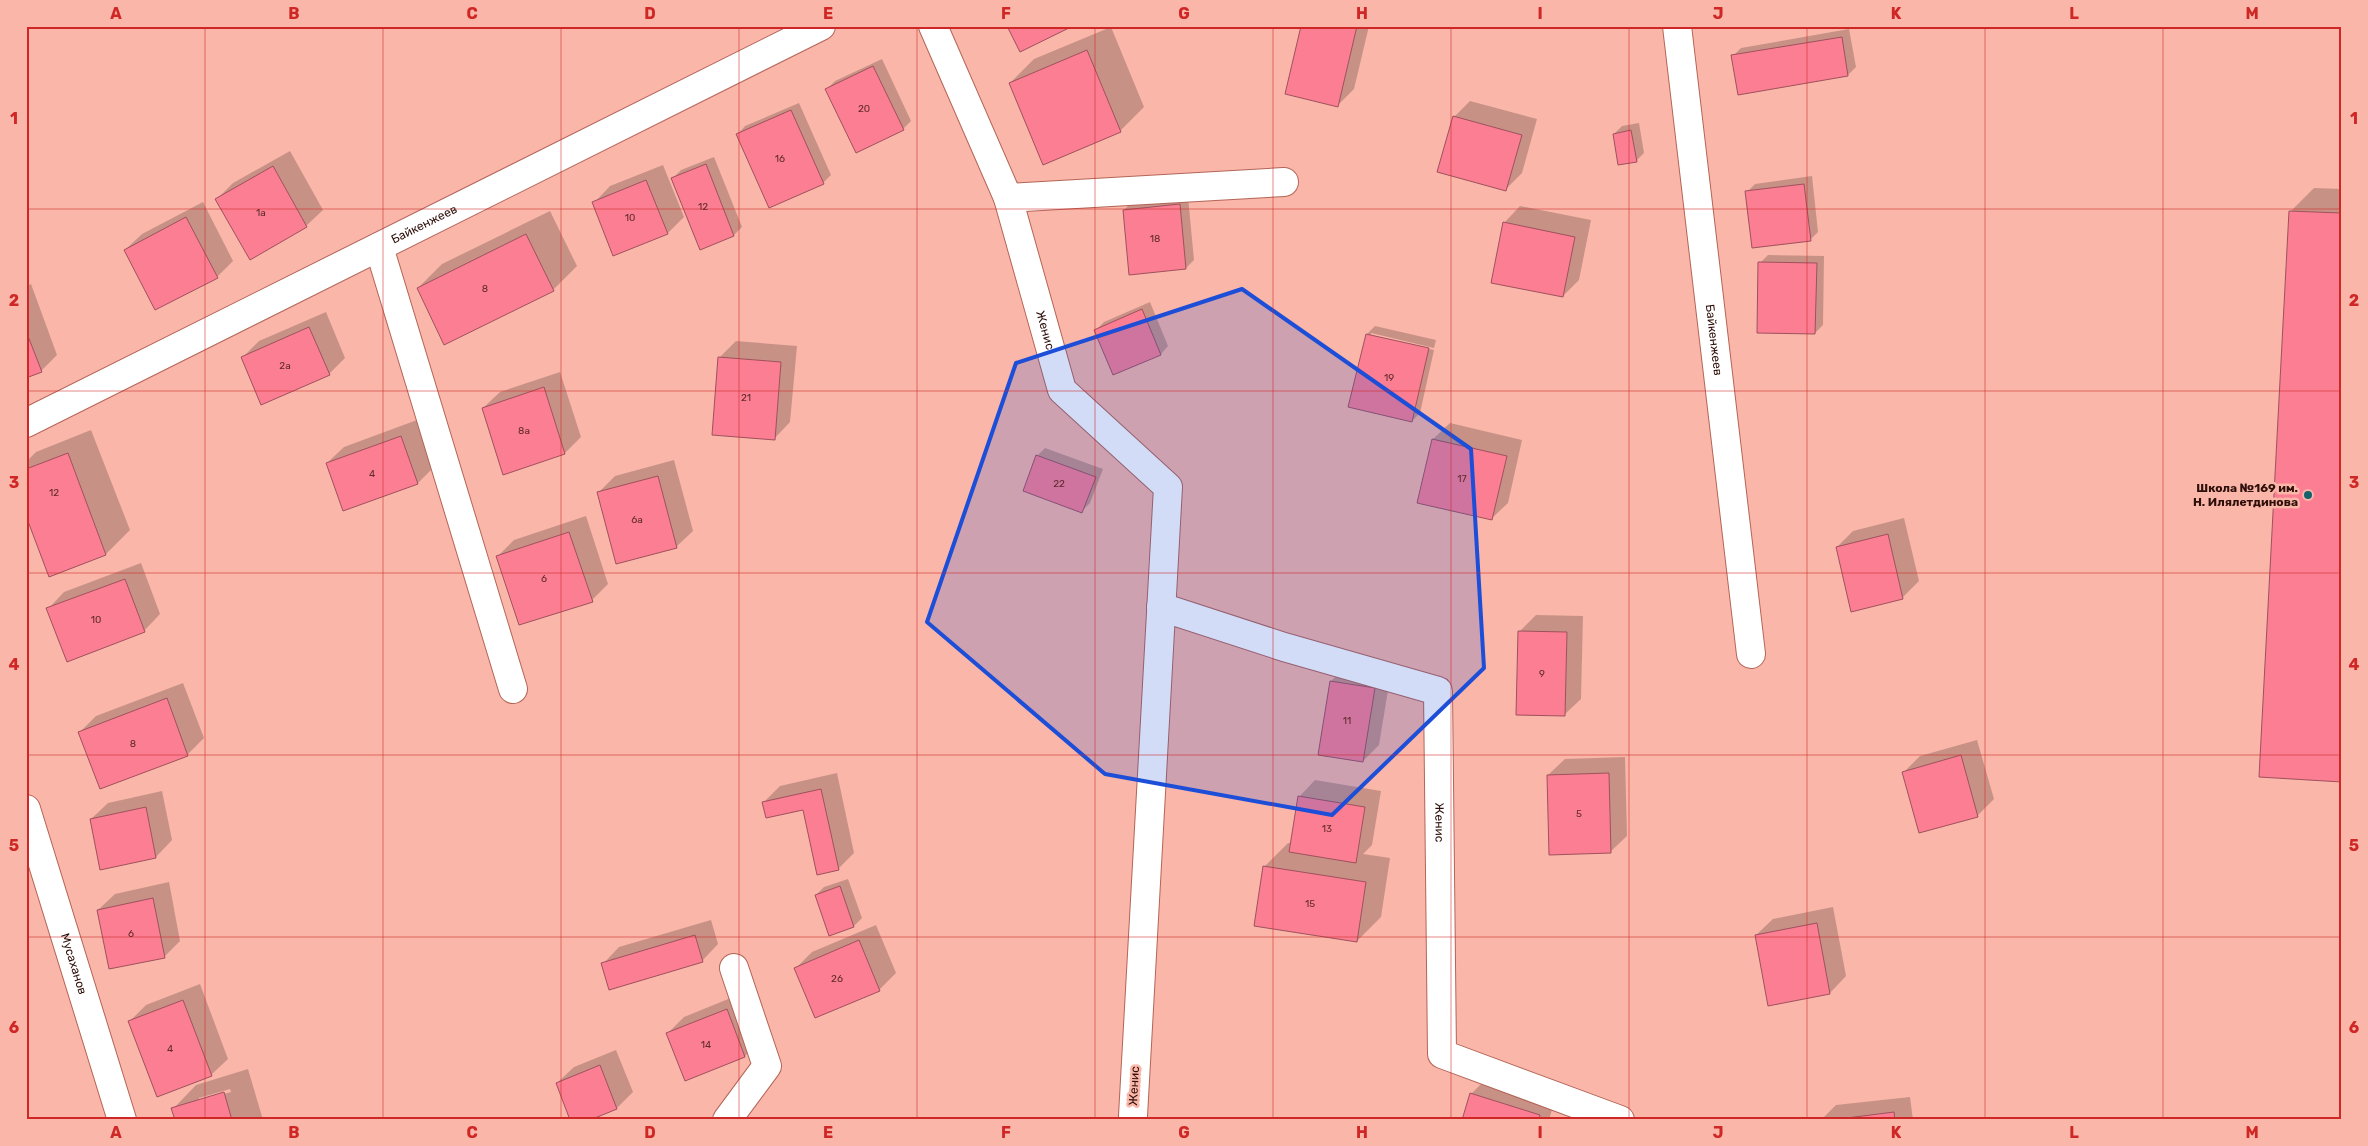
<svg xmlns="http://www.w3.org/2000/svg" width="2368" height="1146" font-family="Rubik,sans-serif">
  <rect width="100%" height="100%" fill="#fab6a8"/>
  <g fill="#0003" fill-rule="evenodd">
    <path d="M1302,26H1369L1354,89L1338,105Z"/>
    <path d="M1111,27L1144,107L1120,131L1010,83L1034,59Z"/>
    <path d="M1849,29L1856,67L1848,75L1733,56L1741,48Z"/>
    <path d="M882,59L911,121L903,129L827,89L835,81Z"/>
    <path d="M1470,101L1537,119L1522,173L1506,189L1454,117Z"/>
    <path d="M799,103L831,175L823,183L738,134L745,126Z"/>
    <path d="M1639,123L1644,153L1636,161L1614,134L1622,126Z"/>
    <path d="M290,151L323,210L306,226L217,199L233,183Z"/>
    <path d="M714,157L742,227L734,235L673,178L681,170Z"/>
    <path d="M663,165L684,217L668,233L594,203L610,186Z"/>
    <path d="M1812,176L1818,232L1810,240L1747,192L1755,184Z"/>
    <path d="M2314,188L2342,189V780L2290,212Z"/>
    <path d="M1188,197L1194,260L1186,268L1124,210L1132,202Z"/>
    <path d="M203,202L233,261L217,277L125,250L142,234Z"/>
    <path d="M1520,206L1591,220L1579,280L1563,296L1504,223Z"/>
    <path d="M550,211L577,266L553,290L418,288L442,264Z"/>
    <path d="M1768,255L1824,256L1823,325L1815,333L1760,263Z"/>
    <path d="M31,284L57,355L41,371L26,377V286Z"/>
    <path d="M1150,302L1168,346L1161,354L1096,330L1104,322Z"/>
    <path d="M326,312L345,358L329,374L243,357L259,341Z"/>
    <path d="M1375,326L1436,340L1434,348L1371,333V336L1434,350L1420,413L1412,421L1350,407L1367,334Z"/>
    <path d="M736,341L797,346L790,422L774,439L720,357Z"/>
    <path d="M560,372L581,437L565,453L504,473L483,408L500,392Z"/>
    <path d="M417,420L434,467L418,483L327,463L344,447Z"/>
    <path d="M1450,423L1522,440L1508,503L1491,519L1419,502L1433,439Z"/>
    <path d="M91,430L130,530L106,554L26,512V462L36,452Z"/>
    <path d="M1045,448L1103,469L1090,503L1082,511L1037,456Z"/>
    <path d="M674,460L693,531L676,547L599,492L615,476Z"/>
    <path d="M586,516L608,584L592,600L498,556L514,540Z"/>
    <path d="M1904,518L1919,581L1902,598L1837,547L1853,531Z"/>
    <path d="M141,563L160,614L144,631L48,609L64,592Z"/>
    <path d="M1536,615L1583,616L1581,699L1564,715L1520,631Z"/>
    <path d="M1348,665L1391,672L1379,745L1363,761L1320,754L1331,681Z"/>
    <path d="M183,683L204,738L187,755L80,732L96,716Z"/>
    <path d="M1977,740L1994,799L1978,815L1920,831L1904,772L1920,756Z"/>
    <path d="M1625,757L1627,836L1610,852L1548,775L1565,759Z"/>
    <path d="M837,773L854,853L838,869L804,808L764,802L780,786Z"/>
    <path d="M1315,780L1381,791L1372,845L1363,854L1390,858L1381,917L1357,941L1264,867L1288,843H1291L1299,797Z"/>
    <path d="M162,791L172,840L156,857L91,819L108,803Z"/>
    <path d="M848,879L862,918L854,926L829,934L816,895L824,887Z"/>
    <path d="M169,882L180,941L164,957L98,910L115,894Z"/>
    <path d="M1833,907L1846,976L1830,993L1756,935L1773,919Z"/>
    <path d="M711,920L718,944L702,961L603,964L619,947Z"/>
    <path d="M876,925L896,973L879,990L796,968L812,952Z"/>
    <path d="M200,984L228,1059L211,1075L130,1021L146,1005Z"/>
    <path d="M743,993L761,1039L745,1056L685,1079L667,1034L684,1017Z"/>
    <path d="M616,1050L633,1092L617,1108L557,1083L574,1067Z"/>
    <path d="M248,1069L263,1120H176L173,1109L196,1085ZM230,1089L231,1092L199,1101V1098Z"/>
    <path d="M1487,1078L1555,1099L1549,1120H1463L1471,1094Z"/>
    <path d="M1910,1097L1913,1120H1821L1836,1105Z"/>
  </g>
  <g fill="#fb7e92" stroke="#9f515d">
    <path d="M1007,26H1073L1020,52Z"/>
    <path d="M1301,26H1357L1338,107L1285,94Z"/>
    <path d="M1842,37L1848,76L1738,95L1731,55Z"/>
    <path d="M1087,50L1121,132L1043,165L1009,83Z"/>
    <path d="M873,66L904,130L856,153L825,89Z"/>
    <path d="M791,110L824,184L769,208L736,134Z"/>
    <path d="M1453,116L1522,135L1506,191L1437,172Z"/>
    <path d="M1631,130L1637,162L1618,165L1613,134Z"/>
    <path d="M706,164L734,236L700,250L671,178Z"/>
    <path d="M273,166L307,227L250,260L215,199Z"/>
    <path d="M646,180L668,234L613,256L592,202Z"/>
    <path d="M1804,184L1811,241L1752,248L1745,191Z"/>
    <path d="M1180,204L1186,269L1129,275L1123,210Z"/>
    <path d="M2289,211L2342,213V782L2259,777Z"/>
    <path d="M186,217L218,278L155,310L124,250Z"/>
    <path d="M1503,222L1575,237L1563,297L1491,283Z"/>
    <path d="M526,234L554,291L444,345L417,288Z"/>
    <path d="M1758,262L1817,263L1815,334L1757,333Z"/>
    <path d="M1142,309L1161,355L1113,375L1094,330Z"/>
    <path d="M309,327L330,375L261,405L241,357Z"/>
    <path d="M26,331L42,372L26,378Z"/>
    <path d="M1366,334L1429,348L1412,422L1348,407Z"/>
    <path d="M718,357L781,362L775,440L712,435Z"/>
    <path d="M544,387L565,454L503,475L482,408Z"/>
    <path d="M401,436L418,484L343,511L326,463Z"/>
    <path d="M1432,439L1507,456L1492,520L1417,503Z"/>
    <path d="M68,453L106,555L49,577L26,516V469Z"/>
    <path d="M1036,455L1096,477L1082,513L1023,491Z"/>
    <path d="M658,476L677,548L616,564L597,492Z"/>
    <path d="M569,532L593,602L519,625L496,556Z"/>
    <path d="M1888,534L1903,599L1851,612L1836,547Z"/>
    <path d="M125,579L145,632L67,662L46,608Z"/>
    <path d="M1518,631L1567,632L1565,716L1516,715Z"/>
    <path d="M1330,681L1375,688L1363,762L1318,755Z"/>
    <path d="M167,698L188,756L100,789L78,732Z"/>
    <path d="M1961,755L1978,817L1919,833L1902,772Z"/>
    <path d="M1609,773L1611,853L1549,855L1547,775Z"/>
    <path d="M821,789L839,870L817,875L803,810L766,818L762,802Z"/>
    <path d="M1298,796L1365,807L1356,863L1289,852Z"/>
    <path d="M146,807L156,858L100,870L90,819Z"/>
    <path d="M1263,866L1366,882L1357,942L1254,926Z"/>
    <path d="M840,886L854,927L829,936L815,895Z"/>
    <path d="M153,898L165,958L109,969L97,910Z"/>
    <path d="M1817,923L1830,994L1768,1006L1755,935Z"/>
    <path d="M695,935L703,962L609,990L601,963Z"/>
    <path d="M859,940L880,991L815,1018L794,968Z"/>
    <path d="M183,1000L212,1076L157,1097L128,1021Z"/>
    <path d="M727,1009L745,1057L685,1081L666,1033Z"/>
    <path d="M600,1065L617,1109L590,1120H570L556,1083Z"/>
    <path d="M224,1092L232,1120H175L171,1108Z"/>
    <path d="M1470,1093L1540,1115L1539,1120H1462Z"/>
    <path d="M1894,1112L1895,1120H1831Z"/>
  </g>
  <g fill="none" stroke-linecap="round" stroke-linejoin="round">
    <g stroke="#b36557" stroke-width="30">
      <g id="minor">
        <path id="s1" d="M933,26L1008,198L1062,390L1168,487L1133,1116"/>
        <path id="s2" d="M1677,26L1751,654"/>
        <path d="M1008,198L1284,182"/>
        <path d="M379,247L513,689"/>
        <path id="s3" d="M26,423L821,26"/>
        <path id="s4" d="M1161,607L1284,647L1438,691L1442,1054L1620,1120"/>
        <path id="s5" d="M26,809L122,1120"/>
        <path d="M727,1120L767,1066L734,968"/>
      </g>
    </g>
    <use href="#minor" stroke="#fff" stroke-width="28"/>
  </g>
  <path fill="#1d4ed8" fill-opacity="0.2" stroke="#1d4ed8" stroke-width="4" stroke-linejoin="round" d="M1242,289L1471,449L1484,668L1332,815L1105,774L927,622L1016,363Z"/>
  <path fill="none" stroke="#ce2726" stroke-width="1" stroke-opacity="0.55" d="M205,26V1120M383,26V1120M561,26V1120M739,26V1120M917,26V1120M1095,26V1120M1273,26V1120M1451,26V1120M1629,26V1120M1807,26V1120M1985,26V1120M2163,26V1120M26,209H2342M26,391H2342M26,573H2342M26,755H2342M26,937H2342"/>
  <circle fill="#16616e" stroke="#fab6a8" stroke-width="2" cx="2308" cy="495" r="5"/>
  <g text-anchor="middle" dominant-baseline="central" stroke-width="5" stroke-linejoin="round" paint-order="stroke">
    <g font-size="10" fill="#612b2c">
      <text x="864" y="109">20</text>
      <text x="780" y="159">16</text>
      <text x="703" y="207">12</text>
      <text x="261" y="213">1а</text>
      <text x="630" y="218">10</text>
      <text x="1155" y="239">18</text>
      <text x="485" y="289">8</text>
      <text x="285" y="366">2а</text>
      <text x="1389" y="378">19</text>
      <text x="746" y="398">21</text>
      <text x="524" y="431">8а</text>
      <text x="372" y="474">4</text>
      <text x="1462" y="479">17</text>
      <text x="1059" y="484">22</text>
      <text x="54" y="493">12</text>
      <text x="637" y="520">6а</text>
      <text x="544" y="579">6</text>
      <text x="96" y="620">10</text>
      <text x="1542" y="674">9</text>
      <text x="1347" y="721">11</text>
      <text x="133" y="744">8</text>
      <text x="1579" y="814">5</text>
      <text x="1327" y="829">13</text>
      <text x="1310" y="904">15</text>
      <text x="131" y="934">6</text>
      <text x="837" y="979">26</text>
      <text x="706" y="1045">14</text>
      <text x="170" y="1049">4</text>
    </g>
    <g font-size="12" fill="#2e0f0a" stroke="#fab6a8">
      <text stroke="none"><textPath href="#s3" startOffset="445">Байкенжеев</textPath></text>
      <text stroke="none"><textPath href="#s1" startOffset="325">Женис</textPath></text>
      <text stroke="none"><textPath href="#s2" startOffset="316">Байкенжеев</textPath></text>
      <text stroke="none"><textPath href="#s4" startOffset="421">Женис</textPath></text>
      <text stroke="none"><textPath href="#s5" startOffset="162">Мусаханов</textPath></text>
      <text transform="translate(1134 1086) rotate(-87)">Женис</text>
    </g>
    <g font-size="12" font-weight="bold" fill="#2e0f0a" stroke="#fab6a8" text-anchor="end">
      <text x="2298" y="488">Школа №169 им.<tspan x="2298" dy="14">Н. Илялетдинова</tspan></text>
    </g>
  </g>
  <rect width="2368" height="1146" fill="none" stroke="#fab6a8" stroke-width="55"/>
  <rect x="28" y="28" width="2312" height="1090" fill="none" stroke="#ce2726" stroke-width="2"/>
  <g font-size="16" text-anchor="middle" font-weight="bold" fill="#ce2726">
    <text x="116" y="19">A</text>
    <text x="294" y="19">B</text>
    <text x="472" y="19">C</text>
    <text x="650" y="19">D</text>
    <text x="828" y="19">E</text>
    <text x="1006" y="19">F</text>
    <text x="1184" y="19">G</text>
    <text x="1362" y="19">H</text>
    <text x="1540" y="19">I</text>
    <text x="1718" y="19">J</text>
    <text x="1896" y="19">K</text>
    <text x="2074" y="19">L</text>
    <text x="2252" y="19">M</text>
    <text x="14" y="124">1</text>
    <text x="2354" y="124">1</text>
    <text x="14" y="306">2</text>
    <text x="2354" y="306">2</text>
    <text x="14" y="488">3</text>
    <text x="2354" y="488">3</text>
    <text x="14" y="670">4</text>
    <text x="2354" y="670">4</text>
    <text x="14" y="851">5</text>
    <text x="2354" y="851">5</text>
    <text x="14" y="1033">6</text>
    <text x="2354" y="1033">6</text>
    <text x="116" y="1138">A</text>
    <text x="294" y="1138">B</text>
    <text x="472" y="1138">C</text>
    <text x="650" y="1138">D</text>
    <text x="828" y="1138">E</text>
    <text x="1006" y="1138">F</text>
    <text x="1184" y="1138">G</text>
    <text x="1362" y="1138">H</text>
    <text x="1540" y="1138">I</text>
    <text x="1718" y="1138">J</text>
    <text x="1896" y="1138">K</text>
    <text x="2074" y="1138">L</text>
    <text x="2252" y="1138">M</text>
  </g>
</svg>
